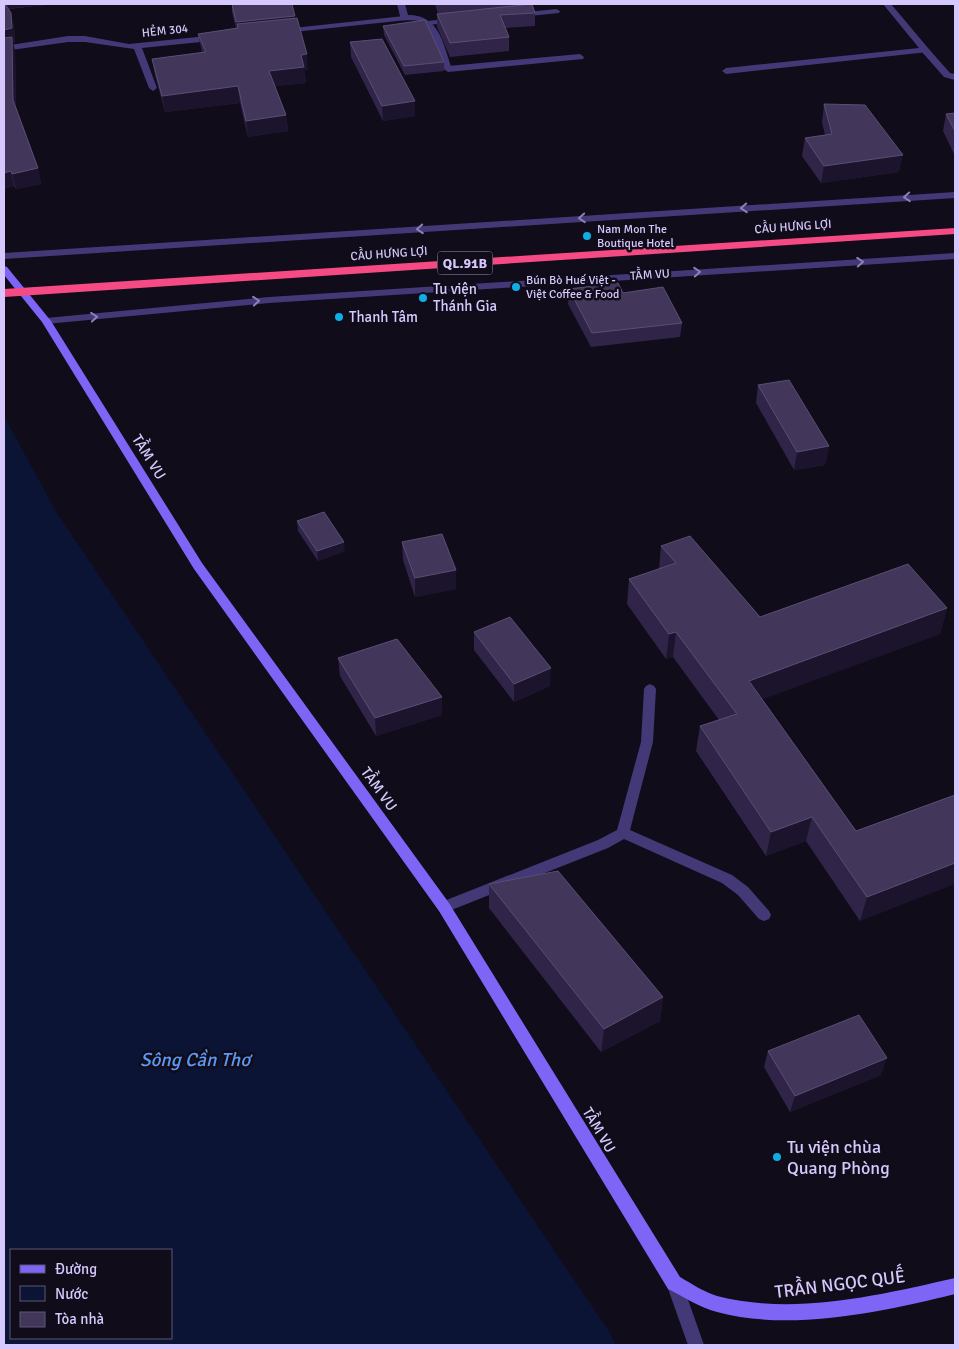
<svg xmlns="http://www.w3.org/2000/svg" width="959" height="1349" font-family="Signika,sans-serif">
  <rect width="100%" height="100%" fill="#100c1a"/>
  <path fill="#0b1434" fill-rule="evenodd" d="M4,416L57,513L612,1336L615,1345H4ZM11,1250H171V1338H11Z"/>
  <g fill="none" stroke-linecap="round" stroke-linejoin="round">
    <g fill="#443977" fill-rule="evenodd">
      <path d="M397,4H405L408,15C440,15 443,44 452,69L451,71L444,69C440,57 432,28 421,22C415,19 407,21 401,20Z"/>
      <path d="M922,48H928L950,73L955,74V80L944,77L922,52Z"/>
      <path d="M650,684L654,686L656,689L653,742L630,830L732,875L748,887L769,911L771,915L769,919L764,921L759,919L738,895L722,883L624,839L608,848L449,911L444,913L439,911L437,907L439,903L598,840L617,830L641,742L644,689L646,686Z"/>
      <path d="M674,1275L680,1277L704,1345H688L666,1283L668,1277Z"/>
    </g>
    <g fill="#443977" fill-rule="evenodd">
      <path d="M883,4H891L928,48V52L726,74L722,71L726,68L919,48Z"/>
      <path d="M556,9L560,11L559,13L519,17L515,15L519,13Z"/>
      <path d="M404,16L408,18L407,20L284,33L280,31L284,29Z"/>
      <path d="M454,18H457V22L428,25L424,23L428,21Z"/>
      <path d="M217,35L221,38L220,40L142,48L157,88L153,91L149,88L134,49L85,42H68L4,51V46L68,36H85L129,44Z"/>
      <path d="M580,54L584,57L583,59L448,72L444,69L448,66Z"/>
      <path d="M955,192V198L4,259V253Z"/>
      <path d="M955,253V259L269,303L46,324L41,321L46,318L269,297Z"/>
    </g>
    <path fill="#7e65f6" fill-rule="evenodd" d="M4,266L7,267L51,321L202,563L449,903L680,1277C692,1284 704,1292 717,1296C794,1316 880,1295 955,1278V1294C882,1312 790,1332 717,1312C699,1307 684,1297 668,1289L439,911L194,569L42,322L4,275Z"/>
    <path fill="#f54a83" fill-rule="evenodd" d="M955,228V234L4,297V289Z"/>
  </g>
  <g fill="#302548">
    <path d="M4,4H54L9,9L14,27L15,42L13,43L15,51L16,108L38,168L41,184L16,189L14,186L4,189Z"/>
    <path d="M232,4L308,70H304L306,83L275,86L286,115L288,131L248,137L240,103L165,112L155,75L152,59L202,52L198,34L236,28L232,12Z"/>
    <path d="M435,4H534H532L535,13V26L506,28L509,37V51L450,57L437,27V14H438Z"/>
    <path d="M383,26L444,62V71L405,75L384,35Z"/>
    <path d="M350,42L415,116L383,121L351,57Z"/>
    <path d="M824,104L899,172L821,183L802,156L805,138L825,135L822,122Z"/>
    <path d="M955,113V156L943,131L946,114Z"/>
    <path d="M569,289L623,293L682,323L680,337L591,347L568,304Z"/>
    <path d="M758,385L829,446L825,465L794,470L756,403Z"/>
    <path d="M297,521L345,551L318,561L298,531Z"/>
    <path d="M402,542L456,589L415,597L403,560Z"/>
    <path d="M661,546L760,617L947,608L940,634L762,699L856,831L955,795L860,921L806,841L766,856L696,751L700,726L719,720L673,657L666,659L627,604L629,579L659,569Z"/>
    <path d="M474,632L550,686L514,702L474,650Z"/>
    <path d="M338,658L442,697V715L376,736L340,676Z"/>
    <path d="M489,884L663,997L660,1021L601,1052L489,908Z"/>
    <path d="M768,1051L881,1075L790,1112L764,1067Z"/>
  </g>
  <g fill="#1c142d">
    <path d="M4,4H54L4,9Z"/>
    <path d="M11,13L14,27L15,42L13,43L15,51L16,114L4,45V30Z"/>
    <path d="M295,16L296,25L237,24L238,31H237L236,22Z"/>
    <path d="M307,54L308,70H304L306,83L271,87L269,71L301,55Z"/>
    <path d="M238,86L240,103L165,112L162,96Z"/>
    <path d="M415,101V116L383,121L382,106Z"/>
    <path d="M286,115L288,131L248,137L246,121Z"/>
    <path d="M903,155L899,172L821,183L824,166Z"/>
    <path d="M38,168L41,184L16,189L12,174Z"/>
    <path d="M11,171L14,186L4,189V173Z"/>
    <path d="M829,446L825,465L794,470L797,452Z"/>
    <path d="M344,542L345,551L318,561L317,551Z"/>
    <path d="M456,570V589L415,597V578Z"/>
    <path d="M947,608L940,634L744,706L749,681Z"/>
    <path d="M676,632L673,657L666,659L669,634Z"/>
    <path d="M551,668L550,686L514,702V684Z"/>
    <path d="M442,697V715L376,736L375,718Z"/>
    <path d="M812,817L806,841L766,856L771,832Z"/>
    <path d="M955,863V884L860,921L867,897Z"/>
    <path d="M663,997L660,1021L601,1052L604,1029Z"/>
    <path d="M887,1058L881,1075L790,1112L795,1096Z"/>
  </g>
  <g fill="#42375b" stroke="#594e74">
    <path d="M4,4H5L11,13L12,28L4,30Z"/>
    <path d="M232,4H292L295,16L236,22Z"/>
    <path d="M532,4L535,13L500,15L509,37L450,43L437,14Z"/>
    <path d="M297,18L307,54L301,55L304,67L269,71L286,115L246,121L238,86L162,96L152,59L206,52L198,34L238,28L237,24Z"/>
    <path d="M425,20L444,62L404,66L383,26Z"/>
    <path d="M12,37L13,100L38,168L12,174L11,171L4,173V38Z"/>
    <path d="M382,39L415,101L382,106L350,42Z"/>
    <path d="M824,104L865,105L903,155L824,166L805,138L832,134Z"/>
    <path d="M955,113V131L946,114Z"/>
    <path d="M618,283L623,293L663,287L682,323L592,333L569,289Z"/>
    <path d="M789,380L829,446L797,452L758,385Z"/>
    <path d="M324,512L344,542L317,551L297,521Z"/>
    <path d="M442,534L456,570L415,578L402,542Z"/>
    <path d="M690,536L760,617L908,564L947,608L749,681L856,831L955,795V863L867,897L812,817L771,832L700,726L737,714L676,632L669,634L629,579L676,563L661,546Z"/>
    <path d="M510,617L551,668L514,684L474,632Z"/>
    <path d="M397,639L442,697L375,718L338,658Z"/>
    <path d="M558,871L663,997L604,1029L489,884Z"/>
    <path d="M859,1015L887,1058L795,1096L768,1051Z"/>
  </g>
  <defs><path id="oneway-chevron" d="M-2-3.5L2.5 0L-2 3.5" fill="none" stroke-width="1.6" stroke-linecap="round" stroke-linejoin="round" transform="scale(1.25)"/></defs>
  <g stroke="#8d80ba">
    <use href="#oneway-chevron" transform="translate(907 197) rotate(176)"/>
    <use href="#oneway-chevron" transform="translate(744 208) rotate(176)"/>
    <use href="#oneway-chevron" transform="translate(582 218) rotate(176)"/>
    <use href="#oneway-chevron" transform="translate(420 229) rotate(176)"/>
    <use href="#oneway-chevron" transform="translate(860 262) rotate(-4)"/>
    <use href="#oneway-chevron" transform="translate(697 272) rotate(-4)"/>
    <use href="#oneway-chevron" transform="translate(256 301) rotate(-5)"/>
    <use href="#oneway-chevron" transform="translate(94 317) rotate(-5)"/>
  </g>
  <g fill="#0daee3" stroke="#100c1a" stroke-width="2">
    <circle cx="587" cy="236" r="5"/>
    <circle cx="516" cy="287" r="5"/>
    <circle cx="423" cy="298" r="5"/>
    <circle cx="339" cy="317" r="5"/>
    <circle cx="777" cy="1157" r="5"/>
  </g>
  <g text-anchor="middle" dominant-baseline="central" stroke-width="5" stroke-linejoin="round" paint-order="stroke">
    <g font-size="12" fill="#d6c8fc" stroke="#100c1a">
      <text transform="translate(165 31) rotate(-6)">HẺM 304</text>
      <text transform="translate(793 227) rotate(-4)">CẦU HƯNG LỢI</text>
      <text transform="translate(389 254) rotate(-4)">CẦU HƯNG LỢI</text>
      <text transform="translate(650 275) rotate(-4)">TẦM VU</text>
    </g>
    <g font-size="12" fill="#d6c8fc" stroke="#100c1a" text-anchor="start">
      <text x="597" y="229">Nam Mon The<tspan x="597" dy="14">Boutique Hotel</tspan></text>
      <text x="526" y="280">Bún Bò Huế Việt -<tspan x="526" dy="14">Việt Coffee &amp; Food</tspan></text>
    </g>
    <rect fill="#100c1a" stroke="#9b90b8" stroke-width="1" x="437.5" y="251.5" width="55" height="23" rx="4"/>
    <g font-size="14" font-weight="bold" fill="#d6c8fc">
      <text x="465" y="263">QL.91B</text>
    </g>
    <g font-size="15" fill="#d6c8fc" stroke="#100c1a" text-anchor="start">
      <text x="433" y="289">Tu viện<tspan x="433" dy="17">Thánh Gia</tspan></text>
      <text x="349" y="317">Thanh Tâm</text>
    </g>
    <g font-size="15" fill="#d6c8fc" stroke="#100c1a">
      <text transform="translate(149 457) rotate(58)">TẦM VU</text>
      <text transform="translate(379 789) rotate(54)">TẦM VU</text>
      <text transform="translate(599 1130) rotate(59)">TẦM VU</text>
    </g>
    <g font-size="18" fill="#d6c8fc" stroke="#100c1a" text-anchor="start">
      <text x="787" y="1147">Tu viện chùa<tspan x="787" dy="21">Quang Phòng</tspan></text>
    </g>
    <g font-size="18" fill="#d6c8fc" stroke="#100c1a">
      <text transform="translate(840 1284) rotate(-7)">TRẦN NGỌC QUẾ</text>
    </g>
    <g font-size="19" font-style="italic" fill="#5c98f6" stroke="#100c1a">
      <text x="195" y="1060">Sông Cần Thơ</text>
    </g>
  </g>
  <rect width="959" height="1349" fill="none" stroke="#d6c8fc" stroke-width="10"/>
  <rect x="10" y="1249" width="162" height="90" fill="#100c1a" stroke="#5f5774"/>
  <rect x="20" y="1265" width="25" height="8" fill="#7e65f6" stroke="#5f5774"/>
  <text x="55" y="1274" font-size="15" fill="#d6c8fc">Đường</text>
  <rect x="20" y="1286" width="25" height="15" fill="#0b1434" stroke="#5f5774"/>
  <text x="55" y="1299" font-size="15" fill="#d6c8fc">Nước</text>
  <rect x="20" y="1312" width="25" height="15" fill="#42375b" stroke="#5f5774"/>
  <text x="55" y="1324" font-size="15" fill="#d6c8fc">Tòa nhà</text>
</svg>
